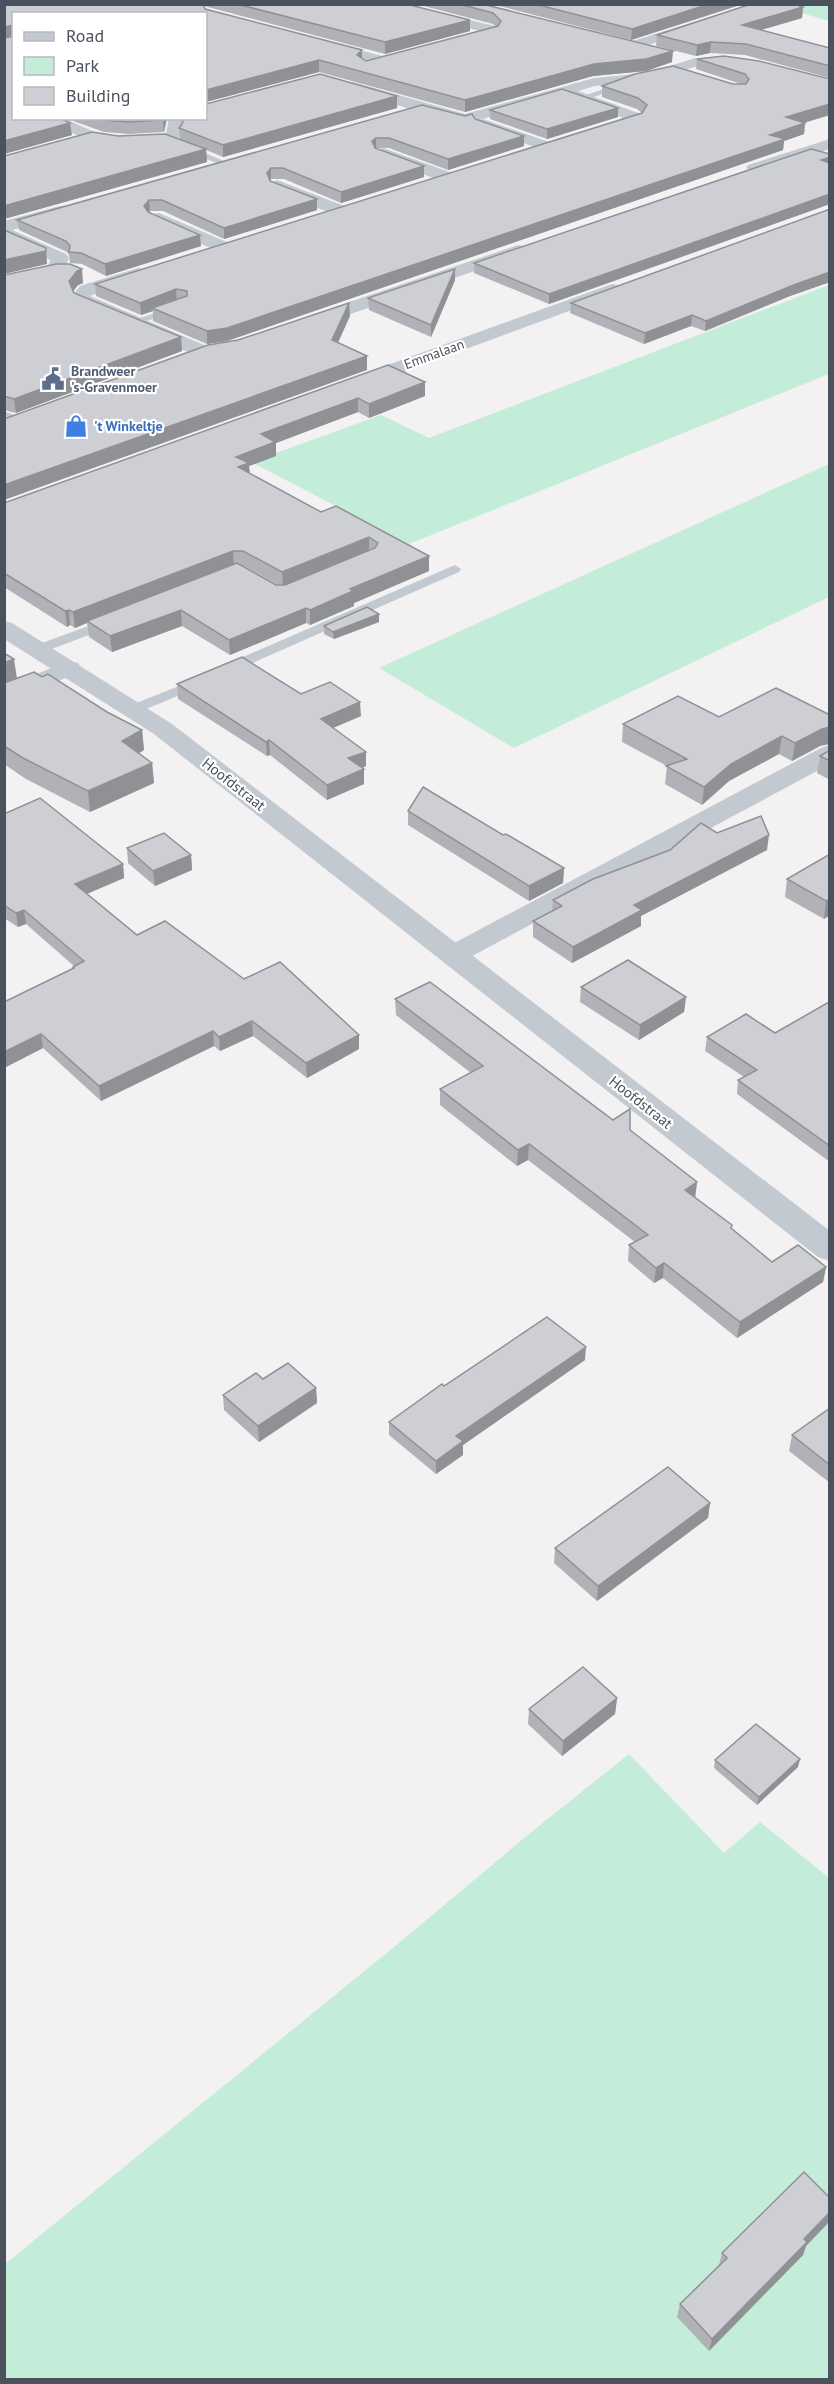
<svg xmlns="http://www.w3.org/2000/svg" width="834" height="2384" font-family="'PT Sans',sans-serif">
  <rect width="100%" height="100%" fill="#f3f1f1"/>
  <g fill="#c3edd8">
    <path d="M784,4L829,5V21L778,6Z"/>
    <path d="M829,285V374L409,544L251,462L381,415L429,438Z"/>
    <path d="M829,464V597L514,748L379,668Z"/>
    <path d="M629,1754L724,1853L760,1822L829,1878V2379L5,2380V2264L394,1947L529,1834Z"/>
  </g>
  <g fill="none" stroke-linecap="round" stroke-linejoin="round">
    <g fill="#c2c9d1" fill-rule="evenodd">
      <path d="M621,83L628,85L585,100L578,98Z"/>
      <path d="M181,145H187L226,162L219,164L181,149Z"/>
      <path d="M174,306L178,307V311L134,325L129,322Z"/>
      <path d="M4,411L24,419L26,421L20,424L4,418Z"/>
      <path d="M455,565L461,569L459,572L232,672H222L220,669L222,666Z"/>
      <path d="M110,618L116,622L115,625L44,652L39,653L32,649L34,646Z"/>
      <path d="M199,678L206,682L204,685L139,712H129L127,709L129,706Z"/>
    </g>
    <g fill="#c2c9d1" fill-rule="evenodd">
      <path d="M379,4H405L535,36L537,39L530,43L381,7Z"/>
      <path d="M752,4H775L636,49L631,50L624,46L626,43Z"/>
      <path d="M318,39L390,58L392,61L385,65L313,46L311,43L313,40Z"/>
      <path d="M696,58L701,59L703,62L701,65L647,81L595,86L578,91L641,114L644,117L637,125L598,137L590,132L592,129L626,119L569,98L567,95L465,124L446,120L348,90L345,87L353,82L465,114L594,78L646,73Z"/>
      <path d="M41,118H63L99,134L101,137L99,140H87Z"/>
      <path d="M169,118H185C183,124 183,133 180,137C173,148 127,150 120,141L128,136L162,135L166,134Z"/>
      <path d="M483,119L555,144L557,147L549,152L477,127L475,124L477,121Z"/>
      <path d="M383,148L455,174L457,178L449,183L443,182L377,156L375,153L377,150Z"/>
      <path d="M277,180L347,207L350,211L347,215H335L271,189L269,185Z"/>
      <path d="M60,206L66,207L69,211L66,215L12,230L66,254L69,258L63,274H51L48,270L50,260L4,239V221Z"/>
      <path d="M159,213L229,243L232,247L229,251H217L153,222L150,218L153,214Z"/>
      <path d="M138,268L144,269L147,273L144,277L90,296L211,348L214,352L211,356H197L76,304L72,296L80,286Z"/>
      <path d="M612,284L618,285L621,289L618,293L360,388H346L343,384L346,380Z"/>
      <path d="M69,661L78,663L81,668L78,673L4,703V687Z"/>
      <path d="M830,745V764L463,961L453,964L443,961L438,955L443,949L821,748Z"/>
    </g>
    <g fill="#c2c9d1" fill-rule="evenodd">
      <path d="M830,139V149L754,173L746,168L748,165Z"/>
      <path d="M518,245L524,246L527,250L524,254L313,327H299L297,323L299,319Z"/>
      <path d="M4,621L12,623L172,724L830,1231V1261L818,1257L154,734L4,639Z"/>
    </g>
  </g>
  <g fill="#b1b2b7" fill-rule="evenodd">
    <path d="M4,4L199,5L196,4H406L470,20V31L385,54L204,6L205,9L362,58L366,61L496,27L493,24L416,4H482L672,62L646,71L593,76L465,112L319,72L206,102V14L14,118L72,135L4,154Z"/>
    <path d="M492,4H743L631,40Z"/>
    <path d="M803,7L802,18L760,30L830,48V78L745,55L710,53L696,56L656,46L657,35Z"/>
    <path d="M697,59L830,79V115L804,123H805L804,134L784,141L783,150L227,341L207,344L153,321V311L141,315L96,296L95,284L642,113L637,109L602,97V86L741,84L696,69Z"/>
    <path d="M422,105L475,119L524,136V146L448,170L389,148H376L424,166V177L341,203L284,179H271L270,180L317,210L224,239L163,211H150L149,212L201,246L106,276L82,264L70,263L69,255L67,252L19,230L17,220Z"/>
    <path d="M397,108L223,157L206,150L207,162L4,219V156L118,136L180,139L179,128Z"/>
    <path d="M490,110L618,117L547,139L490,119Z"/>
    <path d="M65,118H167L164,132L129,134L104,132Z"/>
    <path d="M830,154V204L549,304L474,273V263Z"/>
    <path d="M830,209V282L790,296L705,331L691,326L644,344L570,313L571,303Z"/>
    <path d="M4,275L83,283L78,285L73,291L74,293L182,351L16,413L4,410Z"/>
    <path d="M455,280L431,337L369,310L368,298Z"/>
    <path d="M388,365L425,396L369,418L358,412L276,443V456L249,466L250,474L321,512L336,506L429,571L354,603V606L310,625L306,623L230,655L182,626L112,652L89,637L87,623L75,628L70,625L67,627L4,587V503ZM242,566H244L278,585H276Z"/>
    <path d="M379,614V622L334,639L324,634V626Z"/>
    <path d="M4,653L17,678L42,677L142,730L144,750L139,753L152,763L154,783L90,812L26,779L4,764Z"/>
    <path d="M177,684L301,694L361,716L333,728L366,766L362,768L364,769V784L327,800L270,755L267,756L178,699Z"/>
    <path d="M719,717L820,746L792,761L779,754L729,781L702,805L665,784L667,766L622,742L623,724Z"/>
    <path d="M830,750V780L817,773L820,756Z"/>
    <path d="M408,811L503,835L564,868L563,883L529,901L408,825Z"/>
    <path d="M4,814L123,864L124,878L87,894L137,935L244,979L359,1049L307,1078L253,1036L220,1051L214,1046L101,1101L43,1048L4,1068V1002L73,969V967L74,966L26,924L18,927L4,918Z"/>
    <path d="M717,833L767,850L641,916V926L572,963L533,937V921L552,911L553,900Z"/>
    <path d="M127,848L191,855L192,870L155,886L128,863Z"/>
    <path d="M830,854V915L824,919L785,897L787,879Z"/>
    <path d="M581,987L686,997L684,1012L639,1040L580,1002Z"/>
    <path d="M395,999L630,1130L697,1182L695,1198L732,1225V1229L772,1262L826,1267L823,1282L737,1338L663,1278L654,1283L628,1261L629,1245L635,1242L528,1160L517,1166L440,1105V1089L471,1073L396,1015Z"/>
    <path d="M830,1002V1162L737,1094L738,1080L744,1077L705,1051L707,1037L775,1033Z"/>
    <path d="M585,1360L463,1445V1455L436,1474L389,1435V1422L444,1386Z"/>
    <path d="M316,1388L317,1403L259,1442L224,1410L223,1395Z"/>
    <path d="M830,1408V1483L789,1451L792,1435Z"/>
    <path d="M710,1503L708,1518L597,1601L554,1563L555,1548Z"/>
    <path d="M617,1698L615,1714L562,1756L528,1724L529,1709Z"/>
    <path d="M715,1760L798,1767L757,1805L714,1768Z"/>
    <path d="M830,2198V2221L806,2246L803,2255L709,2351L677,2317L680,2304L719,2265L722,2253Z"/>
  </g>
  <g fill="#909195">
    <path d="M709,4H743L631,40L632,29Z"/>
    <path d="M803,7L802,18L741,36L742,25Z"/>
    <path d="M470,20V31L385,54V42Z"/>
    <path d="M14,25V37L4,38V27Z"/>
    <path d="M711,42L710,53L696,56L697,45Z"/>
    <path d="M362,50V62L357,55Z"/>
    <path d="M673,51L672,62L646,71L593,76L465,112V100L594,64Z"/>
    <path d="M319,60V72L206,102V90Z"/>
    <path d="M397,96V108L223,157V145Z"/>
    <path d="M830,104V115L785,128L786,117Z"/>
    <path d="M618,108V117L547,139V129Z"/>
    <path d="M164,118H167L164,132L163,120Z"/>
    <path d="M70,123L72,135L4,154V141Z"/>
    <path d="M805,123L804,134L784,141L783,150L227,341L207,344V331Z"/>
    <path d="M524,136V146L448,170V159Z"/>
    <path d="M376,138V148L372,152V141Z"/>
    <path d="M206,149L207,162L4,219V206Z"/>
    <path d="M830,157V166L821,160Z"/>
    <path d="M424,166V177L341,203V192Z"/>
    <path d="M271,168V179L267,184V173Z"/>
    <path d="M830,194V204L549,304V294Z"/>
    <path d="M317,199V210L224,239V228Z"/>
    <path d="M149,200L150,211L145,217L144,206Z"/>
    <path d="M200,235L201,246L106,276L105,264Z"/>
    <path d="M46,248L47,264L4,274V260Z"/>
    <path d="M82,269L83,283L78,285L70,295L69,281L77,271Z"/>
    <path d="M455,269V280L431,337V325Z"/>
    <path d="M830,272V282L790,296L705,331L706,321L791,286Z"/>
    <path d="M176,289L177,302L152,308L153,311L141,315L140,303Z"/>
    <path d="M349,303L350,316L333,354L332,340Z"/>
    <path d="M692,315L691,326L644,344L645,333Z"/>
    <path d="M181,337L182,351L16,413L14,399Z"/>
    <path d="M367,356V370L4,500V485Z"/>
    <path d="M425,382V396L369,418V404Z"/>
    <path d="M358,398V412L276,443V456L249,466L250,478L239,482L236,457L261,434Z"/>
    <path d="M369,537V552L283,588L282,572Z"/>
    <path d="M233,551L234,566L87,621V623L75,628L73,612Z"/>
    <path d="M429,556V571L354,603V606L310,625V610L350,589Z"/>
    <path d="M306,608V623L230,655L229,640Z"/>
    <path d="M69,610L70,625L67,627L65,611Z"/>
    <path d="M181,610L182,626L112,652L110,636Z"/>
    <path d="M379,614V622L334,639L333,632Z"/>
    <path d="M14,659L17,679L4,685V663Z"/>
    <path d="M360,702L361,716L321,733V719Z"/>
    <path d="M830,727V744L820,746L792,761L795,743L822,729Z"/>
    <path d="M142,730L144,750L124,762L122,741Z"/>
    <path d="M782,736L779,754L729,781L702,805L704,787L731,764Z"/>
    <path d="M269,740L270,755L267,756L266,742Z"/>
    <path d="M366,752V766L349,773L348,758Z"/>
    <path d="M152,763L154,783L90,812L88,791Z"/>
    <path d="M364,769V784L327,800V785Z"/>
    <path d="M769,835L767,850L641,916V926L572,963L573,947L634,905Z"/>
    <path d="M191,855L192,870L155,886L153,871Z"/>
    <path d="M123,864L124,878L77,898L75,884Z"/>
    <path d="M564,868L563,883L529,901V886Z"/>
    <path d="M830,899V915L824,919L826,901Z"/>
    <path d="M24,910L26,924L18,927L16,913Z"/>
    <path d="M686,997L684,1012L639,1040L640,1025Z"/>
    <path d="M252,1021L253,1036L220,1051L219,1037Z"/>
    <path d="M213,1031L214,1046L101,1101L99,1086Z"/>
    <path d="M41,1034L43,1048L4,1068V1052Z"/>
    <path d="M359,1035V1049L307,1078L306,1063Z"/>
    <path d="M529,1144L528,1160L517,1166L518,1150Z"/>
    <path d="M697,1182L695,1198L685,1190Z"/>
    <path d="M664,1263L663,1278L654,1283L656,1268Z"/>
    <path d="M826,1267L823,1282L737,1338L740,1322Z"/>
    <path d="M586,1347L585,1360L463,1445V1455L436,1474V1461L456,1436Z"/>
    <path d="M316,1388L317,1403L259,1442L258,1426Z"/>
    <path d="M710,1503L708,1518L597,1601L598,1586Z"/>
    <path d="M617,1698L615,1714L562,1756L563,1741Z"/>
    <path d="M800,1759L798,1767L757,1805L759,1797Z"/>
    <path d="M830,2212V2221L806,2246L803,2255L709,2351L712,2339L804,2239Z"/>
  </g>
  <g fill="#cecfd5" stroke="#909195" stroke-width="1.5">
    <path d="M4,4H182L203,5L205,9L362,50L357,55L366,61L498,26L501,21L493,13L459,4H482L673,51L646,59L594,64L465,100L319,60L206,90V14H14V25L4,27Z"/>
    <path d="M237,4H406L470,20L385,42Z"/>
    <path d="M535,4H709L632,29Z"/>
    <path d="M751,4H794L803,7L742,25L830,48V66L746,44L711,42L697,45L657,35Z"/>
    <path d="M14,36V118H60L70,123L4,141V38Z"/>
    <path d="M724,56L759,61L830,79V104L786,117L805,123L770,135L785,139L227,328L207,331L152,308L187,296V291L176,289L140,303L95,284L642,113L647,105L638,98L602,86L635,74L673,66L733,84H746L749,79L745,74L697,59Z"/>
    <path d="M320,74L397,96L223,145L179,128L182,124L184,118H206V104Z"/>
    <path d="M562,89L618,108L547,129L490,110Z"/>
    <path d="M422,105L465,116L472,114L475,119L524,136L448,159L389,138H376L372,141L375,148L424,166L341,192L283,168H271L267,173L270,181L317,199L224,228L162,200H149L144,206L148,212L200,235L105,264L81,253L69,252L70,246L66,241L17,220Z"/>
    <path d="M99,118H164L163,120L128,122L103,120Z"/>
    <path d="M92,132L118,136L165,134L206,149L4,206V156Z"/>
    <path d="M811,149L830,154V157L821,160L830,163V194L549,294L474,263Z"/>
    <path d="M830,209V272L791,286L706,321L692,315L645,333L571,303Z"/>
    <path d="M4,230L46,248V251L4,260Z"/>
    <path d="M56,264H70L82,269L77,271L69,281L74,293L181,337L14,399L4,396V275Z"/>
    <path d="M455,269L431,325L368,298Z"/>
    <path d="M349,303L332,340L367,356L4,485V419L208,345L238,340Z"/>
    <path d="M388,365L425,382L369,404L358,398L261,434L275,442L236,457L249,463L238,467L321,512L336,506L429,556L350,589L353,591L310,610L306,608L229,640L181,610L110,636L87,621L237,563L276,585H285L375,548L378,543L369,537L282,572L243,551H233L73,612L69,610L65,611L4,573V503Z"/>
    <path d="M367,607L379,614L333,632L324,626Z"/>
    <path d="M4,653L14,659L4,663Z"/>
    <path d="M242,657L301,694L330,682L360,702L321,719L366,752L348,758L364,769L327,785L269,740L266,742L177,684Z"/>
    <path d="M34,672L42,677L48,674L107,712L142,730L122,741L152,763L88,791L23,758L4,746V683Z"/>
    <path d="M776,688L830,715V727L822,729L795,743L782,736L731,764L704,787L666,766L687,759L623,724L678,696L719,717Z"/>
    <path d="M830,750V761L820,756Z"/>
    <path d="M423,787L503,835L506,834L564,868L529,886L408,811Z"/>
    <path d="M40,798L123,864L75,884L137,935L165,921L244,979L280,962L359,1035L306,1063L252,1021L219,1037L213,1031L99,1086L41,1034L4,1052V1002L74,968L73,967L84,961L24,910L16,913L4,905V814Z"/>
    <path d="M761,816L769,835L634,905L642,910L573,947L533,921L562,906L553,900L593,879L670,850L701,823L717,833Z"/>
    <path d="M164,833L191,855L153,871L127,848Z"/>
    <path d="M830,854V899L826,901L787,879Z"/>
    <path d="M628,960L686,997L640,1025L581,987Z"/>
    <path d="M430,982L613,1120L630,1109V1130L697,1182L685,1190L732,1225L731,1228L772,1262L798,1245L826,1267L740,1322L664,1263L656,1268L629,1245L648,1235L529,1144L518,1150L440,1089L483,1066L395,999Z"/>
    <path d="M829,1002H830V1146L738,1080L757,1070L707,1037L746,1014L775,1033Z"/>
    <path d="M547,1317L586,1347L456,1436L463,1441L436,1461L389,1422L442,1384L444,1386Z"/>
    <path d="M288,1363L316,1388L258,1426L223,1395L256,1373L263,1379Z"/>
    <path d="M830,1408V1465L792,1435Z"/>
    <path d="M668,1467L710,1503L598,1586L555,1548Z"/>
    <path d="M583,1667L617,1698L563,1741L529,1709Z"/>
    <path d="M756,1724L800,1759L759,1797L715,1760Z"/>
    <path d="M804,2172L830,2198V2212L804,2239L807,2242L712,2339L680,2304L727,2258L722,2253Z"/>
  </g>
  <defs>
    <g id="civic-bare" transform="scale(1.8)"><path d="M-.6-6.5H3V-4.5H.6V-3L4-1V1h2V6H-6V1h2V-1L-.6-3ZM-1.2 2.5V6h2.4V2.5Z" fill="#5c6f8a" stroke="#fff" stroke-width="2.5" paint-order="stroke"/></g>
    <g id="shop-bare" transform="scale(1.8)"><path d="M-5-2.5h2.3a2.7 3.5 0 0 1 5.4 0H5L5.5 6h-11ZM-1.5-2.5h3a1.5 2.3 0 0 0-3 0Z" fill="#3f7fe0" stroke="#fff" stroke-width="2.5" paint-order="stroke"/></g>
  </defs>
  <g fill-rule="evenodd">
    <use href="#civic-bare" x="53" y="379"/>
    <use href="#shop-bare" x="76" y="426"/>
  </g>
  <g text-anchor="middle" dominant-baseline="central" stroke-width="4.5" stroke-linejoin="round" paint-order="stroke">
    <g font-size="14" fill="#4a525d" stroke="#fff">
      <text transform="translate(434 354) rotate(-20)">Emmalaan</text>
    </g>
    <g font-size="14" font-weight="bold" fill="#4e5e75" stroke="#fff" text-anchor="start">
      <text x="71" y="371">Brandweer<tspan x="71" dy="16">'s-Gravenmoer</tspan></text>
    </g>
    <g font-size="14" font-weight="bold" fill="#366cbe" stroke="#fff" text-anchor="start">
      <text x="94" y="426">'t Winkeltje</text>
    </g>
    <g font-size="15" fill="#4a525d" stroke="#fff">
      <text transform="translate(234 784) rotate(38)">Hoofdstraat</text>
      <text transform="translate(641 1102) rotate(38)">Hoofdstraat</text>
    </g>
  </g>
  <rect width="834" height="2384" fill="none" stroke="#4a525d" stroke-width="12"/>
  <rect x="12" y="12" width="195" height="108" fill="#ffffff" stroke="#b7babe" stroke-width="1.5"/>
  <rect x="24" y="32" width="30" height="9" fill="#c2c9d1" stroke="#b7babe" stroke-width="1.5"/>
  <text x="66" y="42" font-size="18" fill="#4a525d">Road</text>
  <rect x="24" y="57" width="30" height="18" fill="#c3edd8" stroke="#b7babe" stroke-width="1.5"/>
  <text x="66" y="72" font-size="18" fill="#4a525d">Park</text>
  <rect x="24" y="87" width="30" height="18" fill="#cecfd5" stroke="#b7babe" stroke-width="1.5"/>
  <text x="66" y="102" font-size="18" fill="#4a525d">Building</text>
</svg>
